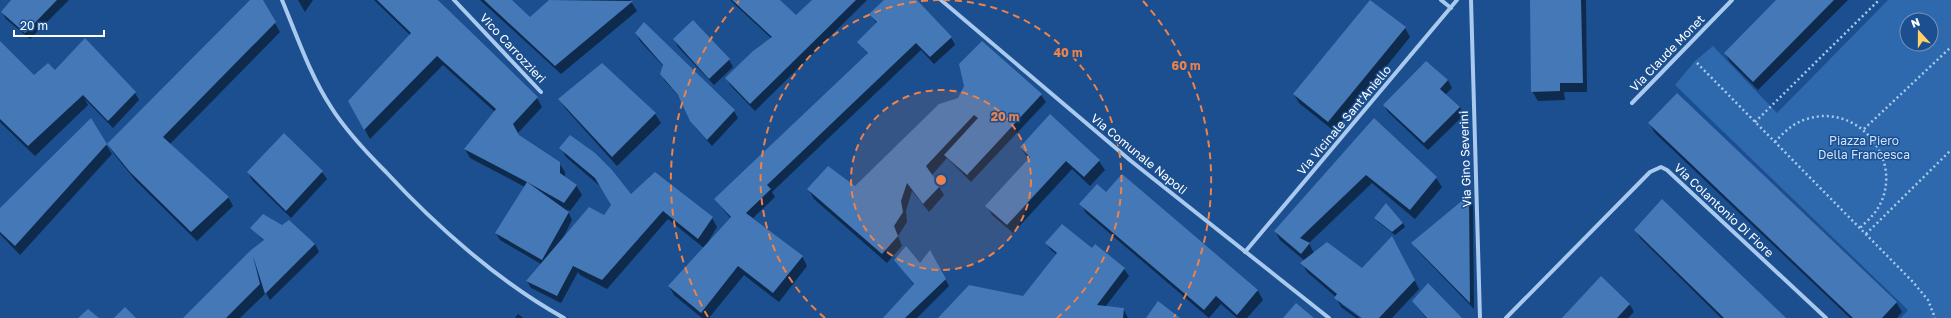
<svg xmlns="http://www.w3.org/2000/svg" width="1951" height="318" font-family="'Golos Text',sans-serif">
  <rect width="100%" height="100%" fill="#1b4f8f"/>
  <path fill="#2e69ad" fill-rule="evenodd" d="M1888,0H1951V318H1901L1908,310L1675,85L1695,61L1713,46L1777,113ZM1907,20H1931V44H1907Z"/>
  <g fill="#0007">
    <path d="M12,0H69L30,39L6,19L2,12Z"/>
    <path d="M252,0H262L280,32L170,144L228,197L233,206L197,241L136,181L114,154L108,145Z"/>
    <path d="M298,0H313L305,12Z"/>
    <path d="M374,0H438L537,98L542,107L517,134L559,163L565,172V177L576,185L582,195L570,211L567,209L572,220L562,240L603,216L612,206L601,187L566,157L561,148L631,196L712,218L717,227L705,247L731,219L715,199L868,54L858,42L877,24L871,15L886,0H915L951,37L955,45L934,64L921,50L772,192L775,197L753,218L802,256L807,266L779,302L744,275L709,318H702L674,295L669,286L704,248L668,219L607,289L580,275L578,272L561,303L531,288L527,281L541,264L500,240L496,233L525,187L470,158L465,149L495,112L443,65L370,139L349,101L410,35Z"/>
    <path d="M480,0H511L530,19L550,0H630L637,11L561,74Z"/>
    <path d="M730,0H779L796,17L814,0H867L755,111L731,86L726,78L771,38Z"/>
    <path d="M1531,0H1586L1587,92H1564L1565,100L1538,101L1532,91Z"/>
    <path d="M1778,0H1848L1758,90L1730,62L1725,53Z"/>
    <path d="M1405,28L1410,37L1334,131L1299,103L1294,94Z"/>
    <path d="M636,33L734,111L738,118L712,146L696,128L682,100L665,81L661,73L664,67L640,41Z"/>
    <path d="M674,39L729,60L733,67L714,85L678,47Z"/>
    <path d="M982,42L1041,95L1046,102L971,182L947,158L932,175L944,195L929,212L912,191L906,211L907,222L898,236L902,246L887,263L814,199L809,190L856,188L958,99L965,87Z"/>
    <path d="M0,43L34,76L55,71L135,93L139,100L113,128L85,99L88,105L35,156L0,122Z"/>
    <path d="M602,64L655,114L661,123L617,166L565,108L559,99Z"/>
    <path d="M1448,80L1452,88L1445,95L1460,107L1464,115L1428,150L1388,112L1384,105Z"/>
    <path d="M90,120L112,154L20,255L0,234V209Z"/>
    <path d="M1374,120L1436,178L1442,187L1415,219L1372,183L1309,243L1314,253L1362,269L1397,246L1419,289L1392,318H1363L1341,301V304L1360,318H1356L1341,307L1336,297L1307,272L1302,263L1305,261L1280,240L1275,231Z"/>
    <path d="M1649,123L1896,302L1902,312L1897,318H1850L1655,133Z"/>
    <path d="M284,134L322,172L327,179L291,218L252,180L248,172Z"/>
    <path d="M1021,148L1099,161L1105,170L1090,186L1072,169L1013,233L992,215L987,206L1029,160Z"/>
    <path d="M1122,175L1258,291L1263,300L1247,318H1237L1221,304L1209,318L1086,213L1081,204L1106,193Z"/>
    <path d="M1469,197L1473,204L1474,309L1417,250L1412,243Z"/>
    <path d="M1375,218L1403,223L1405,227L1395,235L1378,222Z"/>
    <path d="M251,228L315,244L319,252L270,300L266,293L240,318H185L264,241Z"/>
    <path d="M1635,230L1784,318H1721L1641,239Z"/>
    <path d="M1046,243L1092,250L1095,245L1124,269L1129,276L1105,307L1123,308L1128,318H940L1025,297L1057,255L1051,250Z"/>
    <path d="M930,252L949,286L917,318H884L914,285L895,260L920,264Z"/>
    <path d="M1601,278L1630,305L1634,312L1628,318H1564Z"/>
    <path d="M1413,301L1461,318H1426Z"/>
    <path d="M518,314L523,318H515Z"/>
  </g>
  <g fill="#4478b7">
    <path d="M11,0H57L25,33L1,12Z"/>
    <path d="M250,0H263L276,22L163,137L229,197L191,232L130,172L107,144L15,246L0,232V208L91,118L107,144Z"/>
    <path d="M377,0H438L538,97L513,124L519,135L560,162V173L577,185L564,203L527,182L569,212L542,260L495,233L527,182L464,149L496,109L437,56L364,130L348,101L411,33Z"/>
    <path d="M484,0H512L530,17L549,0L633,1L555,66Z"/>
    <path d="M732,0H780L796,15L812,0H856L750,104L725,78L753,51L772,37Z"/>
    <path d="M884,0H917L952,37L930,57L916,43L767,185L771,189L746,213L803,256L773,293L738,266L701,313L668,286L731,217L714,199L868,53L857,42L877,22L869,14Z"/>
    <path d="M1370,0L1406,27L1328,122L1293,94Z"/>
    <path d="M1530,0H1581L1583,83H1560V91L1531,92Z"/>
    <path d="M1776,0H1834L1753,82L1724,53Z"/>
    <path d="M693,20L730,59L709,79L673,39Z"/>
    <path d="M644,22L735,110L707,140L690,121L678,95L660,74L663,65L635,33Z"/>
    <path d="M85,38L136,92L108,121L83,95L28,146L0,119V41L34,75L48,63L55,70Z"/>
    <path d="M982,41L1042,94L967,175L944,155L978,118L974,115L926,166L940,186L923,204L907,183L901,201L903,212L894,226L898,236L882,254L807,189L828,166L855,186L939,104L958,98L964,86L959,64Z"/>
    <path d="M1426,61L1448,80L1440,89L1460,107L1424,143L1383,105Z"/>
    <path d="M602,63L656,113L612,157L558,99Z"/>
    <path d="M1677,93L1897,302L1882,318H1853L1648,123Z"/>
    <path d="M1050,114L1100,160L1084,177L1066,161L1007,225L985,206L1030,157L1020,147Z"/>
    <path d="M1374,118L1437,177L1410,210L1366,175L1300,238L1310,243L1301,254L1274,231Z"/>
    <path d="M284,133L323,171L286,211L247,172Z"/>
    <path d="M570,135L595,153L612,170L631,194L655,172L713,217L698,239L663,211L602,280L573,266L557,296L526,281L589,207L604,215L611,205L595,178L559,148Z"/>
    <path d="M1122,174L1258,290L1237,315L1216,296L1204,310L1079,204L1097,184L1106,192Z"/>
    <path d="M1469,195L1470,303L1411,243Z"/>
    <path d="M1662,199L1786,318H1724L1634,230Z"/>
    <path d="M1386,203L1403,223L1392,232L1374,218Z"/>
    <path d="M263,214L282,225L289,220L315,244L265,294L253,256L260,284L226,318H183L251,250L264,240L250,228Z"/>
    <path d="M1062,224L1092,248L1095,244L1125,268L1097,305L1124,308L1123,318H938L969,285L1023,296L1057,253L1045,243Z"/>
    <path d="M1392,236L1415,280L1379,318H1362L1334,298L1337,294L1300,263L1327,242L1362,268Z"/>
    <path d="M906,246L920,263L930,250L946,279L905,318H883L914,284L894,260Z"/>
    <path d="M1601,276L1630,304L1617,318H1562Z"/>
    <path d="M1428,283L1462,318H1427L1412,301Z"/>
    <path d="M1158,301L1180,318H1146Z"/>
    <path d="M1296,303L1314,318H1283Z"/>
    <path d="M125,307L136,318H114Z"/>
    <path d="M88,309L99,318H78Z"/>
  </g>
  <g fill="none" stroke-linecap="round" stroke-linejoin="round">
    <g stroke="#a9c9ee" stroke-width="2.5" stroke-dasharray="2 3" stroke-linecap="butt">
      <path d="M1697,63L1913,282L1928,300L1935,318"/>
      <path d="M1755,122L1879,0"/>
      <path d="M1864,129L1951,47"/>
      <path d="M1775,142C1784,132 1793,123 1807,119C1858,102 1906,161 1878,208C1874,215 1866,222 1860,228"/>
      <path d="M1866,234L1951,150"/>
    </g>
    <g stroke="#a9c9ee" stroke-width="4">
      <path d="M282,0C297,36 310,75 331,107C346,131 366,152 386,172C435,225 500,283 564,318"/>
      <path d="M454,0L541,92"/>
      <path d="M941,0L1131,161L1329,318"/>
      <path d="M1441,0L1451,8"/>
      <path d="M1471,0L1480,318"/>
      <path d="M1632,103L1732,0"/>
      <path d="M1245,252L1457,0"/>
      <path d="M1506,318L1650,172L1661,167L1667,170L1826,318"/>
    </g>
  </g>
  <circle cx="941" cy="180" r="90" fill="#ee8249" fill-opacity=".12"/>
  <g fill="none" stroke="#ee8249" stroke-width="2" stroke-dasharray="7 5">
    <circle cx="941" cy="180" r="90"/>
    <path d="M825 318A180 180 0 0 1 939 0M943 0A180 180 0 0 1 1057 318"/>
    <path d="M708 317A270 270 0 0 1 739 1M1143 1A270 270 0 0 1 1174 317"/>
  </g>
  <g text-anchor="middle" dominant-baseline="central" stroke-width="3" stroke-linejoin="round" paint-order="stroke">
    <g font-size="12" fill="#fff" stroke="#1b4f8f">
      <text transform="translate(513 48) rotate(47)">Vico Carrozzieri</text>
      <text transform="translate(1667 53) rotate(-46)">Via Claude Monet</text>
      <text transform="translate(1344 120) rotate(-50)">Via Vicinale Sant'Aniello</text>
      <text transform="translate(1139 154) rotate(39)">Via Comunale Napoli</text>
      <text transform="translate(1465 159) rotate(-92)">Via Gino Severini</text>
      <text transform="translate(1724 210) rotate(43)">Via Colantonio Di Fiore</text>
    </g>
    <g font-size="12" fill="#cfe3fa" stroke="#1b4f8f">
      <text x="1864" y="140">Piazza Piero<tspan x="1864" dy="14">Della Francesca</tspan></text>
    </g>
  </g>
  <circle cx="941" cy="180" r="6" fill="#ee8249" stroke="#1b4f8f" stroke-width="2"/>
  <g font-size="12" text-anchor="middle" font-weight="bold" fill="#ee8249" stroke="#1b4f8f" stroke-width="3" stroke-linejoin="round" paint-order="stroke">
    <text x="1068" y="57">40 m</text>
    <text x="1186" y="70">60 m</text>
    <text x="1005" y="121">20 m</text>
  </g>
  <g transform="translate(1919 32) rotate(339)"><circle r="19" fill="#1b4f8f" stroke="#7695bc"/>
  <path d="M0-3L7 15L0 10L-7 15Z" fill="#ffd166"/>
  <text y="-6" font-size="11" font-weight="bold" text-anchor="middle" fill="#ffffff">N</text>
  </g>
  <path d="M14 30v6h90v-6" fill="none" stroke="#ffffff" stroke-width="2"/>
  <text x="20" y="30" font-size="12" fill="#ffffff" stroke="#1b4f8f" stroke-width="3" paint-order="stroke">20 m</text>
</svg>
